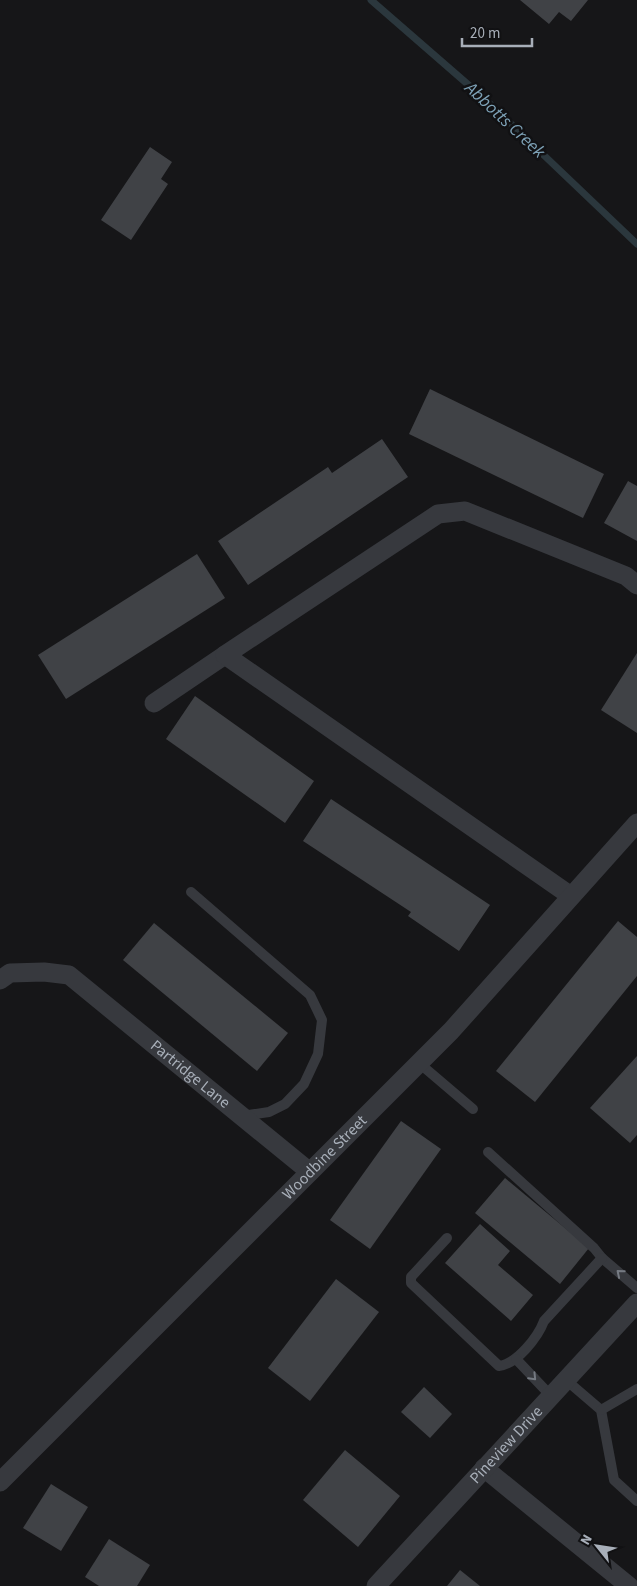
<svg xmlns="http://www.w3.org/2000/svg" width="637" height="1586" font-family="'Source Sans 3',sans-serif">
  <rect width="100%" height="100%" fill="#161618"/>
  <g fill="none" stroke-linecap="round" stroke-linejoin="round">
    <path stroke="#2b373d" stroke-width="7" d="M371,0L487,101L637,244"/>
  </g>
  <g fill="#404246">
    <path d="M520,0H588L571,21L559,12L549,24Z"/>
    <path d="M150,147L172,162L161,179L168,184L131,240L101,220Z"/>
    <path d="M430,389L604,474L583,518L409,434Z"/>
    <path d="M382,439L408,477L248,585L218,541L328,467L332,473Z"/>
    <path d="M628,481L637,486V541L604,523Z"/>
    <path d="M197,554L225,598L66,699L38,655Z"/>
    <path d="M637,653V733L601,710Z"/>
    <path d="M195,696L314,781L285,823L166,739Z"/>
    <path d="M331,799L490,905L459,951L408,916L411,912L303,841Z"/>
    <path d="M618,921L637,937V976L535,1102L496,1071Z"/>
    <path d="M154,923L288,1033L257,1071L123,960Z"/>
    <path d="M637,1056V1135L630,1143L590,1108Z"/>
    <path d="M401,1121L441,1149L370,1249L330,1220Z"/>
    <path d="M505,1178L589,1248L560,1284L475,1213Z"/>
    <path d="M480,1224L510,1251L498,1265L533,1295L511,1321L445,1263Z"/>
    <path d="M336,1279L379,1312L310,1401L268,1368Z"/>
    <path d="M424,1387L452,1414L430,1438L401,1412Z"/>
    <path d="M345,1450L400,1496L358,1547L303,1500Z"/>
    <path d="M51,1484L88,1507L61,1551L23,1528Z"/>
    <path d="M109,1539L150,1565L137,1586H99L85,1577Z"/>
    <path d="M460,1570L480,1586H447Z"/>
  </g>
  <g fill="none" stroke-linecap="round" stroke-linejoin="round">
    <g stroke="#37393e" stroke-width="10">
      <path d="M191,892L310,995L322,1020L318,1054L304,1084L285,1104L269,1112L242,1116"/>
      <path d="M419,1063L473,1109"/>
      <path d="M488,1152L594,1248L602,1258L637,1288"/>
      <path d="M447,1238L411,1277V1283L499,1366C517,1364 538,1337 544,1321L602,1258"/>
      <path d="M516,1359L551,1396"/>
      <path d="M566,1380L601,1410L614,1480L637,1501"/>
      <path d="M601,1410L637,1389"/>
    </g>
    <g stroke="#37393e" stroke-width="19">
      <path d="M154,703L225,655"/>
      <path d="M571,896L225,655L438,514L465,511L626,576L637,585"/>
      <path id="s1" d="M0,980L10,973L44,972L69,975L310,1172"/>
      <path d="M484,1468L629,1586"/>
      <path id="s2" d="M0,1482L451,1031L637,823"/>
      <path id="s3" d="M376,1586L637,1303"/>
    </g>
  </g>
  <defs><path id="oneway-chevron" d="M-2-3.5L2.5 0L-2 3.5" fill="none" stroke-width="1.6" stroke-linecap="round" stroke-linejoin="round" transform="scale(1.25)"/></defs>
  <g stroke="#757a82">
    <use href="#oneway-chevron" transform="translate(620 1273) rotate(-140)"/>
    <use href="#oneway-chevron" transform="translate(533 1377) rotate(46)"/>
  </g>
  <g text-anchor="middle" dominant-baseline="central" stroke-width="5" stroke-linejoin="round" paint-order="stroke">
    <g font-size="16" fill="#a8afb9" stroke="#111113">
      <text stroke="none"><textPath href="#s1" startOffset="228">Partridge Lane</textPath></text>
      <text stroke="none"><textPath href="#s2" startOffset="459">Woodbine Street</textPath></text>
      <text stroke="none"><textPath href="#s3" startOffset="192">Pineview Drive</textPath></text>
    </g>
    <g font-size="18" font-style="italic" fill="#7da1b6" stroke="#111113">
      <text transform="translate(505 120) rotate(43)">Abbotts Creek</text>
    </g>
  </g>
  <g transform="translate(597 1546) rotate(300)" stroke="#111113" stroke-width="4" paint-order="stroke">
  <path d="M0-4L9 19L0 12L-9 19Z" fill="#a8afb9"/>
  <text y="-8" font-size="14" font-weight="bold" text-anchor="middle" fill="#a8afb9">N</text>
  </g>
  <path d="M462 38v8h70v-8" fill="none" stroke="#a8afb9" stroke-width="2.5"/>
  <text x="470" y="38" font-size="15" fill="#a8afb9" stroke="#111113" stroke-width="4" paint-order="stroke">20 m</text>
</svg>
